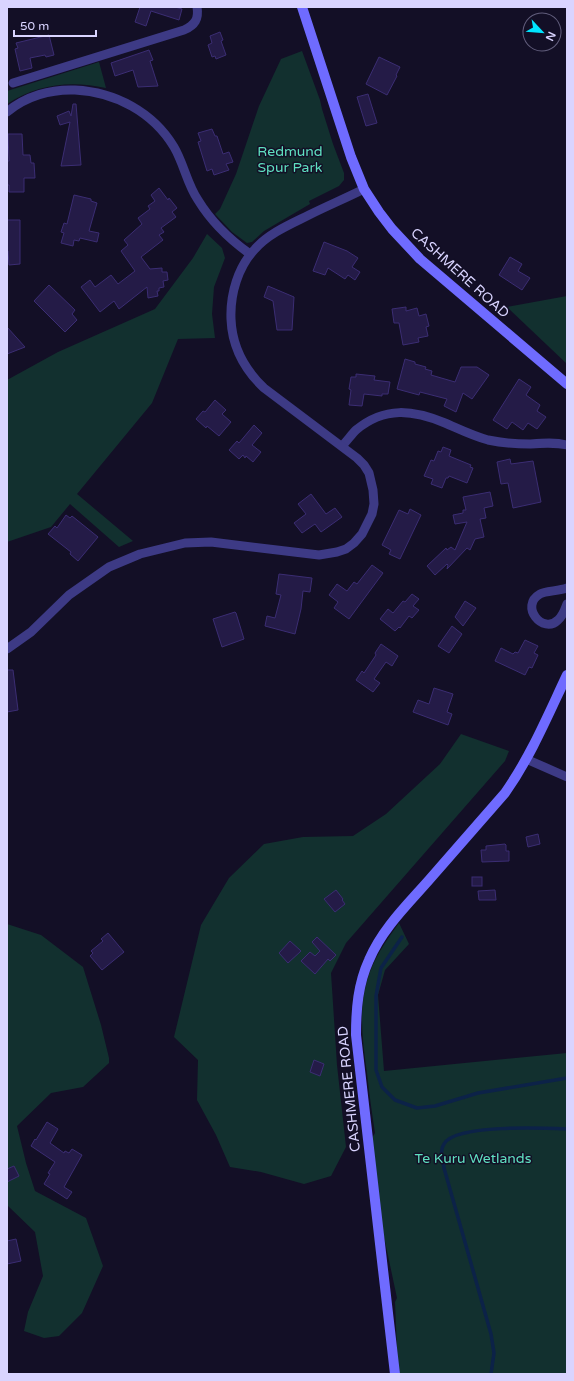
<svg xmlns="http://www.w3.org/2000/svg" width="574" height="1381" font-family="'Varela Round',sans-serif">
  <rect width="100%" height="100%" fill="#130f26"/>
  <g fill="#12302f">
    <path d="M302,51L320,100L322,109L333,144L344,173V180L339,186L309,201L310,204L264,231L252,242L247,243L232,232L215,214L220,209L236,174L259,106L281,59Z"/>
    <path d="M99,62L106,88C71,80 37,84 7,104V91Z"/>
    <path d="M207,234L222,248L225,258L214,287L212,314L215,338L178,339L152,403L77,494L133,541L119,547L70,504L51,527L7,542V380L58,352L155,309L193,258Z"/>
    <path d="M567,296V364L507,307Z"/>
    <path d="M461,734L509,751L505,761L346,943L331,973L337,1065L346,1147L331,1176L304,1184L261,1172L230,1167L216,1135L197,1100L198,1060L174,1037L201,925L229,878L264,844L303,837L353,836L386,814L440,764Z"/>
    <path d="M399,923L409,944L385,970L378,995L384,1071L567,1053V1374H399L397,1349L395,1302L397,1298L383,1232L372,1138L375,1133C372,1113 369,1093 367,1073C363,1043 358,1011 367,981C373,959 386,941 399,923Z"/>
    <path d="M7,924L41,935L83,967L101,1025L109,1058V1063L83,1087L51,1093L17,1126L26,1163L35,1191L86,1218L103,1266L82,1313L59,1336L44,1338L24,1331L28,1312L43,1276L35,1232L7,1205Z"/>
  </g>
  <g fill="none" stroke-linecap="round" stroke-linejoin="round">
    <g stroke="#0c2248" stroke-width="3.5">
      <path d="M402,937L381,968L376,996V1070L382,1087L395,1100L417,1108L435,1106L478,1093L567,1078"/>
      <path d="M491,1374L494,1353L491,1334L444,1168C443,1160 439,1151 444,1144C455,1124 545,1128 567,1129"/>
    </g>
  </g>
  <g fill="#241b47" stroke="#3b2d73">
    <path d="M140,7H175L182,9L179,20L151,11L146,26L135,22Z"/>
    <path d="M220,32L223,40L221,41L226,55L216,59L215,56L212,57L208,45L212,43L210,36Z"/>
    <path d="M49,35L54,55L46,57L45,55L30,58L32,68L20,71L15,49L18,48L16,43Z"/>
    <path d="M149,50L153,60L150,61L158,86L138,87L133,70L115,76L111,63Z"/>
    <path d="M379,57L400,67L396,75L397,76L387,95L366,84Z"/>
    <path d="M368,94L377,123L366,126L357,97Z"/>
    <path d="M73,104H76L81,165L61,166L70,122L60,125L57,116L69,111L71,116Z"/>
    <path d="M212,129L215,136H217L223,154L229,152L233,162L226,164L229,170L214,175L212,169L207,171L198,142L201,141L198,133Z"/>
    <path d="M8,134H22L23,155H30L31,163H34L35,178H24V192H9V185H7V161H9Z"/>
    <path d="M159,188L168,200L169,198L177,208L172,212L176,217L161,228L164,232L159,235L163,240L141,257L150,269L162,268V272H167L168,280L163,281L164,287L159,288V291H157L158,296L148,298L147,287L119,309L114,301L100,312L81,287L90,280L95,287L111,275L118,284L135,271L121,251L128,245L124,240L142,224L138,218L150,209L148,206L155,201L151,195Z"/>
    <path d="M74,195L91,199V201L97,203L89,231L99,233L97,242L80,238L79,241L74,240L73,246L61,243L64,233L61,232L64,223L67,224Z"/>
    <path d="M7,220H20V264L9,265L8,251H7Z"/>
    <path d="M324,242L347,251L358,258L352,267L360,272L355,280L348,275L345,279L328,268L325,275L313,271Z"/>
    <path d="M510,257L522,264L518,271L530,278L522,290L499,275Z"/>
    <path d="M49,285L75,310L72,314L77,320L65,332L34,301Z"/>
    <path d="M268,286L294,297L292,330H277L273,301L264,297Z"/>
    <path d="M406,307V311L417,308L419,316L426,314L429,326L426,327L428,336L418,338L419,342L403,345L399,323H394L392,309Z"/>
    <path d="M7,327L25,347L7,354Z"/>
    <path d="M405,359L415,362V364L426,367L425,369L432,371L431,375L455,382L461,367H477L489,375L472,399L463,393L456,412L444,406L447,399L420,392L419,395L397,389Z"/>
    <path d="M356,374L375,376L374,380L390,382L388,394H382V396L364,394L362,406L349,405L351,390L349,389L351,377H356Z"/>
    <path d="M519,379L531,387L526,395L540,405L537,411L546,417L537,429L528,423L523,430L512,422L507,429L493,420Z"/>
    <path d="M215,400L226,410L222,414L231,422L219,436L207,426L206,428L196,419L203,411L205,412Z"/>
    <path d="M254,425L262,433L252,445L261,452L253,462L246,456L245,458L243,455L239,459L229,450L237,441L239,443Z"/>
    <path d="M443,447L451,450L449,456L471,465L470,467L473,468L467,483L449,476L448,478H446L442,488L431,484L433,479L424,476L431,460L434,461L438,451L441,452Z"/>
    <path d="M510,459L511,464L533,461L541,502L513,508L508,483L501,484L497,462Z"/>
    <path d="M490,492L493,506L484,508L486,518L480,519L484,537L475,539L470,550L467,548L447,569L448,565L447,564L435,575L427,566L446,548L447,550L451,547L455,550L467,522L455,524L453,515L463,513V510H466L463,497Z"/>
    <path d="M311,494L326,514L335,508L342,517L321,532L315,524L302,533L294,523L306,514L298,504Z"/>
    <path d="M410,509L421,515L400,559L389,554L391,550L382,545L399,510L408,514Z"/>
    <path d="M66,515L70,518L72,516L98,537L78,561L70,554L71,552L48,534L55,526L57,528Z"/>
    <path d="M372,565L383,573L349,619L334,608L338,602L329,595L337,584L347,591L354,582L357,584Z"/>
    <path d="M279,574L312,578L310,592L303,591L301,609L295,634L265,626L267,616L275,618L281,595L276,594Z"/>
    <path d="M412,594L419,599L413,606L419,610L412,618L409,616L400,628L399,627L395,631L380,619L388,609L393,613L403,601L405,602Z"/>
    <path d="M465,601L476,608L463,626L455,617Z"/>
    <path d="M235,612L236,613L244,639L222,647L213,619Z"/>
    <path d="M452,626L462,634L449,653L438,646Z"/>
    <path d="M525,640L538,646L534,653L538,655L532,668L529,667L525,675L495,661L501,648L513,654L515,652L518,653Z"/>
    <path d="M381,644L398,656L392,666L386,662L374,679L380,683L373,692L356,680L362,671L364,673L376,655L375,653Z"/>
    <path d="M7,670H13L18,710L7,712Z"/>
    <path d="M434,688L453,694L447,712L452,714L448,725L413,712L418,700L429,704Z"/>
    <path d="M538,834L540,844L528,847L526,837Z"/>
    <path d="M505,844L506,845V851H509V861L482,862L481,850H486V846Z"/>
    <rect x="472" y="877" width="10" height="9"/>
    <path d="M336,890L343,899L342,900L345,904L335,912L324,899Z"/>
    <path d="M495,890L496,900H479L478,891Z"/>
    <path d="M108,933L124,952L102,970L90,956L93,953L91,951L103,941L101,939Z"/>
    <path d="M317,937L336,955L330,961L328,959L315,974L301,961L310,952L315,956L320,951L312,942Z"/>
    <path d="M290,941L301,951L288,963L279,953Z"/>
    <path d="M314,1060L324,1064L320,1076L310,1072Z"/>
    <path d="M47,1122L58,1129L50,1143L64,1153L65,1151L69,1153L72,1149L82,1155L64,1187L72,1192L67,1199L44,1184L50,1174L48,1173L55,1162L31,1146L35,1139L36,1140Z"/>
    <path d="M14,1166L19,1176L7,1182V1169Z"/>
    <path d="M16,1239L21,1261L7,1264V1241Z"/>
  </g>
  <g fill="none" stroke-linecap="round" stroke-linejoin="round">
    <g stroke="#3d3a85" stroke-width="9">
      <path d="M13,83L184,30C195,25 199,19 197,7"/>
      <path d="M7,112C26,96 51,89 75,90C115,92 153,112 174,147C184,164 187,184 198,200C212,223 229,239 250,254"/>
      <path d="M342,446C347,441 351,435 356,430C385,406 413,410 445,423C459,429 473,436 488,440C502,443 516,444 530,444C543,443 555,442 567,445"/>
      <path d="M567,588C559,591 545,591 540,594C519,606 543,635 558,620C563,616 565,609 567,604"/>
      <path d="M7,649L31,632L69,595L109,567L140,554L185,543L211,542L319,555L337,552L346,549L354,543L362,534L372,514L374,504L373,490L369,473L364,465L357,458L264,388C244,369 232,346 231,319C230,294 238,267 255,249C269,233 291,224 309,215C327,206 346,198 364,189"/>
      <path d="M526,759L567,777"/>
    </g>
    <g stroke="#6f6bff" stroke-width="10">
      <path d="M302,7L351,157L364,189L379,212L392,229L420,259L567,384"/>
      <path d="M395,1374L356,1035C356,1009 358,984 369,960C382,929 407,905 429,880C454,851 480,822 505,793C531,756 548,715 567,675"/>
    </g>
  </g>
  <g text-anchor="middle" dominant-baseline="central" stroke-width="3" stroke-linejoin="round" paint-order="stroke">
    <g font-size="14" fill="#5fe0c0" stroke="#130f26">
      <text x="290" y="151">Redmund<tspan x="290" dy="16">Spur Park</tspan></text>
      <text x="473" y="1158">Te Kuru Wetlands</text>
    </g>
    <g font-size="14" fill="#d9d4ff" stroke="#130f26">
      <text transform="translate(460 273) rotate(42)">CASHMERE ROAD</text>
      <text transform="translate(349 1089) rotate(-96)">CASHMERE ROAD</text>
    </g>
  </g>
  <rect width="574" height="1381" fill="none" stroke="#d9d4ff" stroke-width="16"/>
  <g transform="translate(542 32) rotate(116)"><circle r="19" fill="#130f26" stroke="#625e7d"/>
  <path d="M0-3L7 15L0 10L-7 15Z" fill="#00e5ff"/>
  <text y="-6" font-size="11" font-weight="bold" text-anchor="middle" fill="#d9d4ff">N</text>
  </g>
  <path d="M14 30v6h82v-6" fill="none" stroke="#d9d4ff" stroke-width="2"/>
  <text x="20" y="30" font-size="12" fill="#d9d4ff" stroke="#130f26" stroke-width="3" paint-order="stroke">50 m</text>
</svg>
